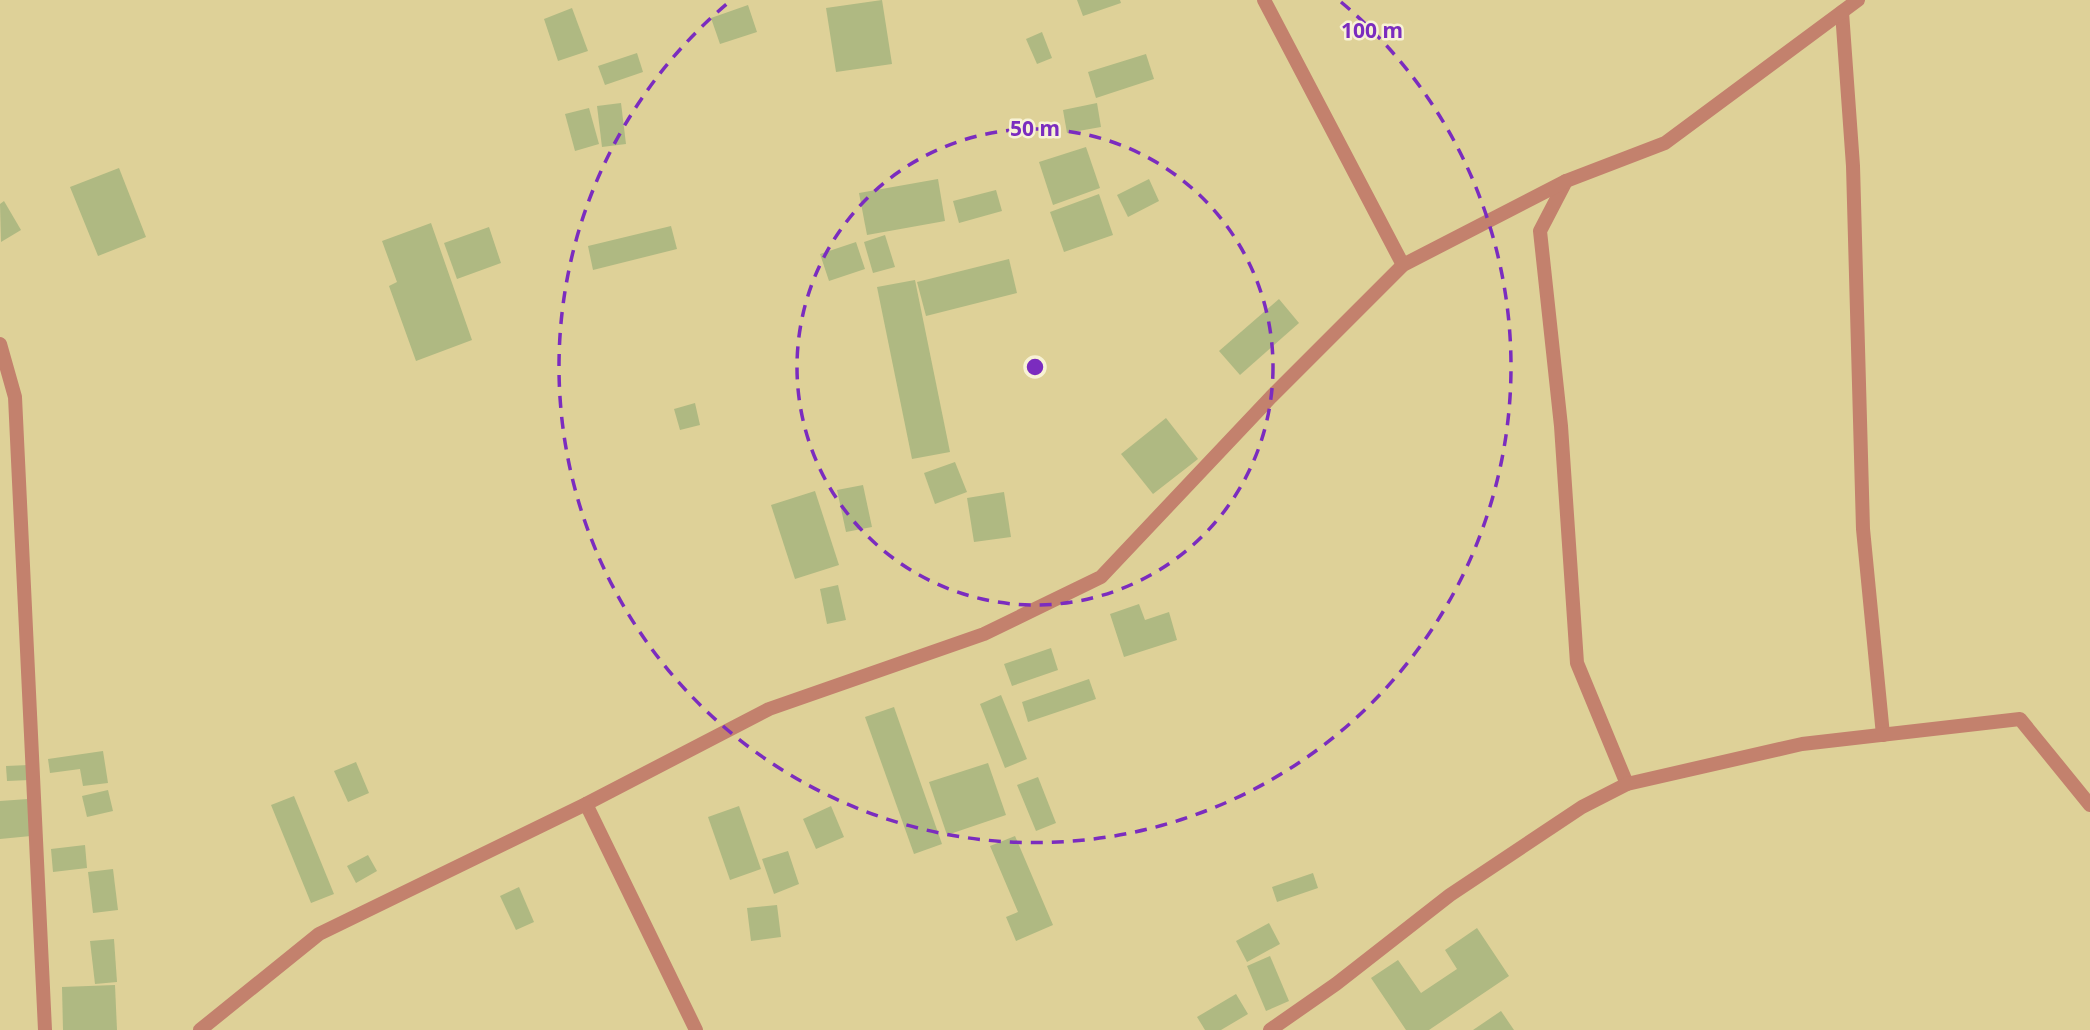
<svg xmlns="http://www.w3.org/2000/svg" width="2090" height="1030" font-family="'Noto Sans',sans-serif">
  <rect width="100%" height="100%" fill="#ded198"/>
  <g fill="#afb982">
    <path d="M882,0L892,64L836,72L826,8Z"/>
    <path d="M1077,0H1120L1121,3L1083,16Z"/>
    <path d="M748,5L757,32L720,44L711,18Z"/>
    <path d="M572,8L588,51L558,61L544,19Z"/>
    <path d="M1042,32L1052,58L1037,64L1026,39Z"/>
    <path d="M637,53L643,72L605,85L598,66Z"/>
    <path d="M1146,54L1154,79L1096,98L1088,72Z"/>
    <path d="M621,103L626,144L602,147L597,106Z"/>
    <path d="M1097,103L1101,127L1067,133L1063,110Z"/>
    <path d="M589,108L599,144L575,151L565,114Z"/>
    <path d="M1086,147L1100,188L1053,205L1039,162Z"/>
    <path d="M119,168L146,237L98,256L70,187Z"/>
    <path d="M938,179L945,221L867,235L859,193Z"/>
    <path d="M1149,179L1159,201L1128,217L1117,195Z"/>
    <path d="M996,190L1002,211L959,223L953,201Z"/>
    <path d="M1099,194L1113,235L1064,252L1050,212Z"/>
    <path d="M4,201L21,230L1,242L0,204Z"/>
    <path d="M431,223L472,340L416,361L389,286L397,282L382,241Z"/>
    <path d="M671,226L677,249L593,270L588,246Z"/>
    <path d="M489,227L501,263L457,279L444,243Z"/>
    <path d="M885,235L895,267L873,273L864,242Z"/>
    <path d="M856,242L865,269L829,281L820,254Z"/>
    <path d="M1009,259L1017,293L926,316L917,282Z"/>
    <path d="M915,280L950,452L912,459L877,287Z"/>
    <path d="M1279,299L1299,323L1240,375L1219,351Z"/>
    <path d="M695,403L700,425L680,430L674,409Z"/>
    <path d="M1166,418L1198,459L1153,494L1121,454Z"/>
    <path d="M955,462L967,492L935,504L924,473Z"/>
    <path d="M863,485L872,527L846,532L837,490Z"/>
    <path d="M815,491L839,565L795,579L771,505Z"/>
    <path d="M1004,492L1011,537L974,542L967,498Z"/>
    <path d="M838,585L846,620L827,624L820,589Z"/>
    <path d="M1139,604L1145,620L1169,612L1177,640L1124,657L1110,614Z"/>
    <path d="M1051,648L1058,670L1012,686L1004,664Z"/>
    <path d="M1089,679L1096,699L1028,722L1022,702Z"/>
    <path d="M1001,695L1027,759L1005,768L980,704Z"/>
    <path d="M894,707L942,844L914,854L865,717Z"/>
    <path d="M103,751L108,783L83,786L80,769L50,773L48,759Z"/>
    <path d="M356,762L369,793L348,802L334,771Z"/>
    <path d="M988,763L1006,815L947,835L929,782Z"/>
    <path d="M29,765L30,780L7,781L6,766Z"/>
    <path d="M1038,777L1056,823L1036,831L1017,785Z"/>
    <path d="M108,790L113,811L87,817L82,796Z"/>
    <path d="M294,796L334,894L311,903L271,805Z"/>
    <path d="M28,799L31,836L0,839V801Z"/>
    <path d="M739,806L761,869L730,880L708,817Z"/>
    <path d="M831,806L844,837L816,849L803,819Z"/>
    <path d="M1015,836L1053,925L1016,941L1006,917L1018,912L990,846Z"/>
    <path d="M85,845L87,868L53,872L51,849Z"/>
    <path d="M788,851L799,884L774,894L762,859Z"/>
    <path d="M368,855L377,871L356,883L347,866Z"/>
    <path d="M113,869L118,910L93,913L88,872Z"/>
    <path d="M1313,873L1318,888L1277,902L1272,887Z"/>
    <path d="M519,887L534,922L516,930L500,896Z"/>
    <path d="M777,905L781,937L751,941L747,908Z"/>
    <path d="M1269,923L1280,944L1247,962L1236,941Z"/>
    <path d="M1477,928L1509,976L1429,1030H1406L1371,978L1398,960L1421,993L1457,969L1445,950Z"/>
    <path d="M114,939L117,982L95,984L90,941Z"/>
    <path d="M1270,956L1289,1001L1266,1011L1247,966Z"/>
    <path d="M115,985L117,1030H63L62,987Z"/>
    <path d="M1236,994L1248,1014L1221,1030H1205L1197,1017Z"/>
    <path d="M1501,1011L1514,1030H1473Z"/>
  </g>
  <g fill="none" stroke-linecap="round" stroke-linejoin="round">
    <g stroke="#c3816d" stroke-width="14">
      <path d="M1264,0L1403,265"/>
      <path d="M1842,12L1853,166L1863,529L1883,735"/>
      <path d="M1566,181L1540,231L1561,426L1577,663L1627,784"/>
      <path d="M0,344L15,397L45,1030"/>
      <path d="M586,804L696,1030"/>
      <path d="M200,1030L319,934L586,804L769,709L984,634L1101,577L1271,397L1403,265L1566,181L1665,143L1858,0"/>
      <path d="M1270,1030L1336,984L1450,895L1582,807L1627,784L1802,744L2020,719L2090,805"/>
    </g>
  </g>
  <g fill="none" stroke="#7b2cbf" stroke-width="3.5" stroke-dasharray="12 9">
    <circle cx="1035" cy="367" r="238"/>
    <path d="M1341 2A476 476 0 1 1 729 2"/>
  </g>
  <circle cx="1035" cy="367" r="10" fill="#7b2cbf" stroke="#f8f2d5" stroke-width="3.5"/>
  <g font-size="21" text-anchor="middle" font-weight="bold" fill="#7b2cbf" stroke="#f8f2d5" stroke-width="5" stroke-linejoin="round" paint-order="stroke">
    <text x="1372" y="38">100 m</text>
    <text x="1035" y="136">50 m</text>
  </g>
</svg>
